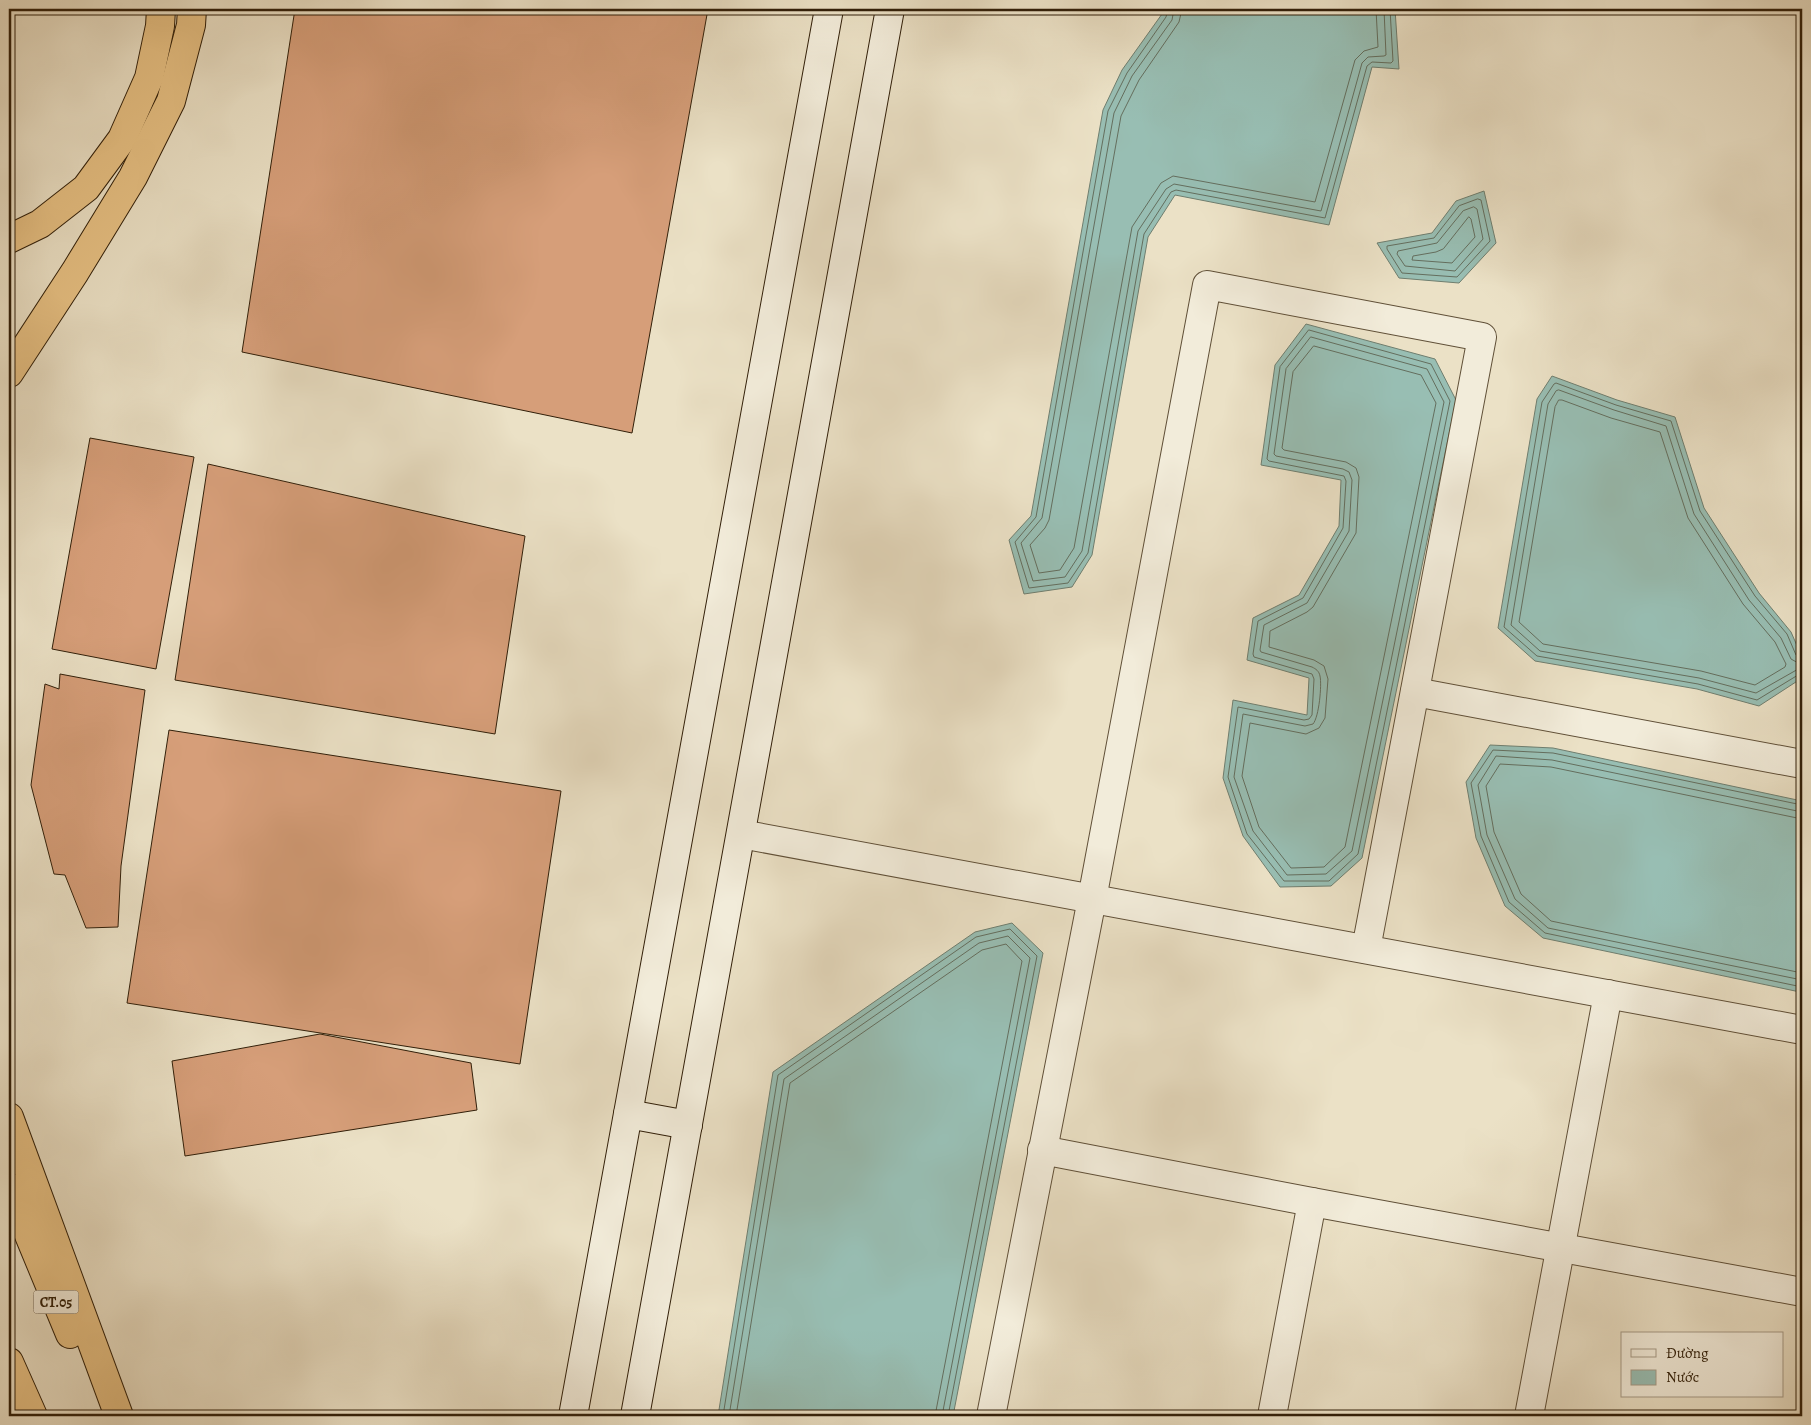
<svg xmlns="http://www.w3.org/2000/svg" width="1811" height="1425" font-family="Alegreya,serif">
  <rect width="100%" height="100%" fill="#ebe1c6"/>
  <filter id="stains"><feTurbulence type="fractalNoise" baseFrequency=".004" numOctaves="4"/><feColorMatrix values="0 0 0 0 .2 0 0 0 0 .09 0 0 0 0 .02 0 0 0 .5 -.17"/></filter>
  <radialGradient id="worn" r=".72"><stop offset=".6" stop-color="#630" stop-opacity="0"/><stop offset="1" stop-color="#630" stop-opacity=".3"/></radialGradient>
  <g fill="#98beb3" stroke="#6f7e6f">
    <path d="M1163,9H1395L1399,69L1372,67L1329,225L1175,195L1148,237L1092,555L1072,587L1024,594L1009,540L1031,516L1103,110L1122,70L1162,14Z"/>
    <path d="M1484,191L1496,243L1459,283L1399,278L1377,243L1432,233L1456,201Z"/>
    <path d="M1306,324L1435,359L1456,400L1362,858L1331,886L1280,887L1243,836L1223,778L1233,700L1307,715L1309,678L1247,660L1253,618L1299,595L1339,526L1341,480L1261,465L1275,365Z"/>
    <path d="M1552,376L1617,400L1675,417L1704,508L1759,593L1791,632L1802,657V678L1759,706L1697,689L1535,661L1498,628L1537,399Z"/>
    <path d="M1490,745L1553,748L1802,801V988L1800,992L1543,938L1505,906L1476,838L1466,782Z"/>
    <path d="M1012,923L1043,953L953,1416H718L773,1072L975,932Z"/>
  </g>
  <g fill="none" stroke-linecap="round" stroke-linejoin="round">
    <g stroke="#646e5e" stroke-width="1">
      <path d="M1168,9L1166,17L1127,73L1108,111L1036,517L1015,542L1029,588L1068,583L1088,553L1144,234L1171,192L1176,190L1325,218L1367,66L1372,62L1391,63L1393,61L1390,9"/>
      <path d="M1174,9L1172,20L1132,76L1114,113L1042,518L1021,543L1033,581L1065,577L1082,551L1138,231L1166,189L1174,184L1321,211L1362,63L1368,57L1384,56L1386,55L1384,9"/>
      <path d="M1182,9L1179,22L1139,80L1121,116L1049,520L1045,528L1030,545L1039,573L1060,570L1074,548L1132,227L1161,183L1173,176L1315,202L1355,60L1364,51L1378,47L1376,9"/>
      <path d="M1478,199L1481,200L1490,241L1457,277L1402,273L1387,249V246L1434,238L1459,206Z"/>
      <path d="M1474,207L1477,209L1483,239L1455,271L1405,266L1397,254L1398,251L1437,243L1463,211Z"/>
      <path d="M1469,217L1471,219L1475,237L1452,263L1412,260L1413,256L1436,252L1443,249Z"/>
      <path d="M1309,330L1431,364L1450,401L1358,854L1329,881H1284L1247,834L1228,777L1238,707L1304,720L1309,719L1312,715L1314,679L1312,674L1254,657L1253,654L1258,621L1303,598L1343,528L1346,481L1344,476L1269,461L1267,459L1280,367Z"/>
      <path d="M1311,337L1427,369L1444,402L1352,851L1326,874L1287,875L1253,831L1234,777L1243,714L1305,726L1313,724C1319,717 1322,685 1320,676C1319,671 1316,669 1312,667L1261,652L1260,650L1264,625L1307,603L1349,531L1352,480L1349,472L1343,469L1276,456L1274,454L1286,369Z"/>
      <path d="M1314,346L1421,375L1436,403L1345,847L1324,867L1291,868L1259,827L1242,776L1250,723L1306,734L1319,728L1325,718L1328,679L1324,666L1314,660L1269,647L1270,631L1307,612L1313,607L1356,533L1359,477L1356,468L1346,462L1284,450L1282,448L1293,372Z"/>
      <path d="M1559,390L1614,410L1666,426L1694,514L1749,600L1781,638L1791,659L1800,664V668L1756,693L1699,678L1540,651L1511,625L1548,404L1556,391Z"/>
      <path d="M1559,400H1562L1611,418L1660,432L1688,518L1743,604L1775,642L1786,664L1785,667L1755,685L1701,671L1543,644L1519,622L1555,407Z"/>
      <path d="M1802,657L1796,655L1787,634L1755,596L1700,511L1671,421L1616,405L1556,383L1554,384L1542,402L1504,627L1537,656L1698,684L1757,700L1798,675L1802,674"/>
      <path d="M1802,805L1553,753L1493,750L1471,783L1481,836L1509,902L1545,933L1802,987"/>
      <path d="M1802,812L1552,760L1496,756L1478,785L1487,835L1515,899L1548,928L1802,980"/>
      <path d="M1802,819L1551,767L1500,764L1486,786L1494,832L1521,894L1551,921L1802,973"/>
      <path d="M723,1416L778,1075L976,937L1010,929L1037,956L948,1416"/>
      <path d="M729,1416L784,1079L979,943L1008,936L1030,958L942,1416"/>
      <path d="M736,1416L790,1083L982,950L1006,944L1022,961L935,1416"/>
    </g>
  </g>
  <g fill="#d69e79" stroke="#311f09">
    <path d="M295,9H708L632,433L242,352Z"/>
    <path d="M90,438L194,457L156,669L52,649Z"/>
    <path d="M208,464L525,536L495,734L175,680Z"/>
    <path d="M60,674L145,690L121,866L118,927L86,928L65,875L54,874L31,785L45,684L59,689Z"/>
    <path d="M169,730L561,791L520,1064L127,1003Z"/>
    <path d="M320,1034L471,1063L477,1110L185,1156L172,1061Z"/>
  </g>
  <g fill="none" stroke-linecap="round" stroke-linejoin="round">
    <g stroke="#605038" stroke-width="30">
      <g id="minor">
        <path d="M1415,692L1802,764"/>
        <path d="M741,834L1802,1030"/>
        <path d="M1042,1150L1312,1202L1802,1292"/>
        <path d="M991,1416L1092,899L1207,285L1482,337L1366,949"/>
        <path d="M1272,1416L1312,1202"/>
        <path d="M1529,1416L1608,994"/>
      </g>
    </g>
    <g stroke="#311f09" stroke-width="30">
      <g id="secondary">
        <path d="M628,1114L688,1125"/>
        <path d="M573,1416L829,9"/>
        <path d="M635,1416L890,9"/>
      </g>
    </g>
    <g stroke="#311f09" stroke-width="30">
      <g id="motorway">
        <path d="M9,239L40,224L86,188L122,139L149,78L160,26L161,9"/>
        <path d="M9,373L75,272L133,177L171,101L191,25L192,9"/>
        <path d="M9,1117L119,1416"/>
        <path d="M9,1187L70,1334"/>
        <path d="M9,1362L33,1416"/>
      </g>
    </g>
    <use href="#minor" stroke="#f2ecda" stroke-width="28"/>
    <use href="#secondary" stroke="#f2ecda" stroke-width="28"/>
    <use href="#motorway" stroke="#e6c083" stroke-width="28"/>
  </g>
  <g text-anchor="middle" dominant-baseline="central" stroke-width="4" stroke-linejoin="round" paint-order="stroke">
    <rect fill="#f2ecda" stroke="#6b5c48" stroke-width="1" x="33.5" y="1290.5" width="45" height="23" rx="4"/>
    <g font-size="14" font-weight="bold" fill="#311f09">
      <text x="56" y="1302">CT.05</text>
    </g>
  </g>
  <rect width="1811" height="1425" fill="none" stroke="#ebe1c6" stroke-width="30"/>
  <rect x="10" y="10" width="1791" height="1405" fill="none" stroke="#311f09" stroke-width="2.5"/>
  <rect x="15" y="15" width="1781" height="1395" fill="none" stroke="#311f09"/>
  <rect x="1621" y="1332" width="162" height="65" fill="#f2ecda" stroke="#a59a86"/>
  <rect x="1631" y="1349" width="25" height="8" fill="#f2ecda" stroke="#a59a86"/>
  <text x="1666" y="1358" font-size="15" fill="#311f09">Đường</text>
  <rect x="1631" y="1370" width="25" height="15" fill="#98beb3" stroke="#a59a86"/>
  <text x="1666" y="1382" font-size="15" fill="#311f09">Nước</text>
  <rect width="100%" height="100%" filter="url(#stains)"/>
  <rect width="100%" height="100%" fill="url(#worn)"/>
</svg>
